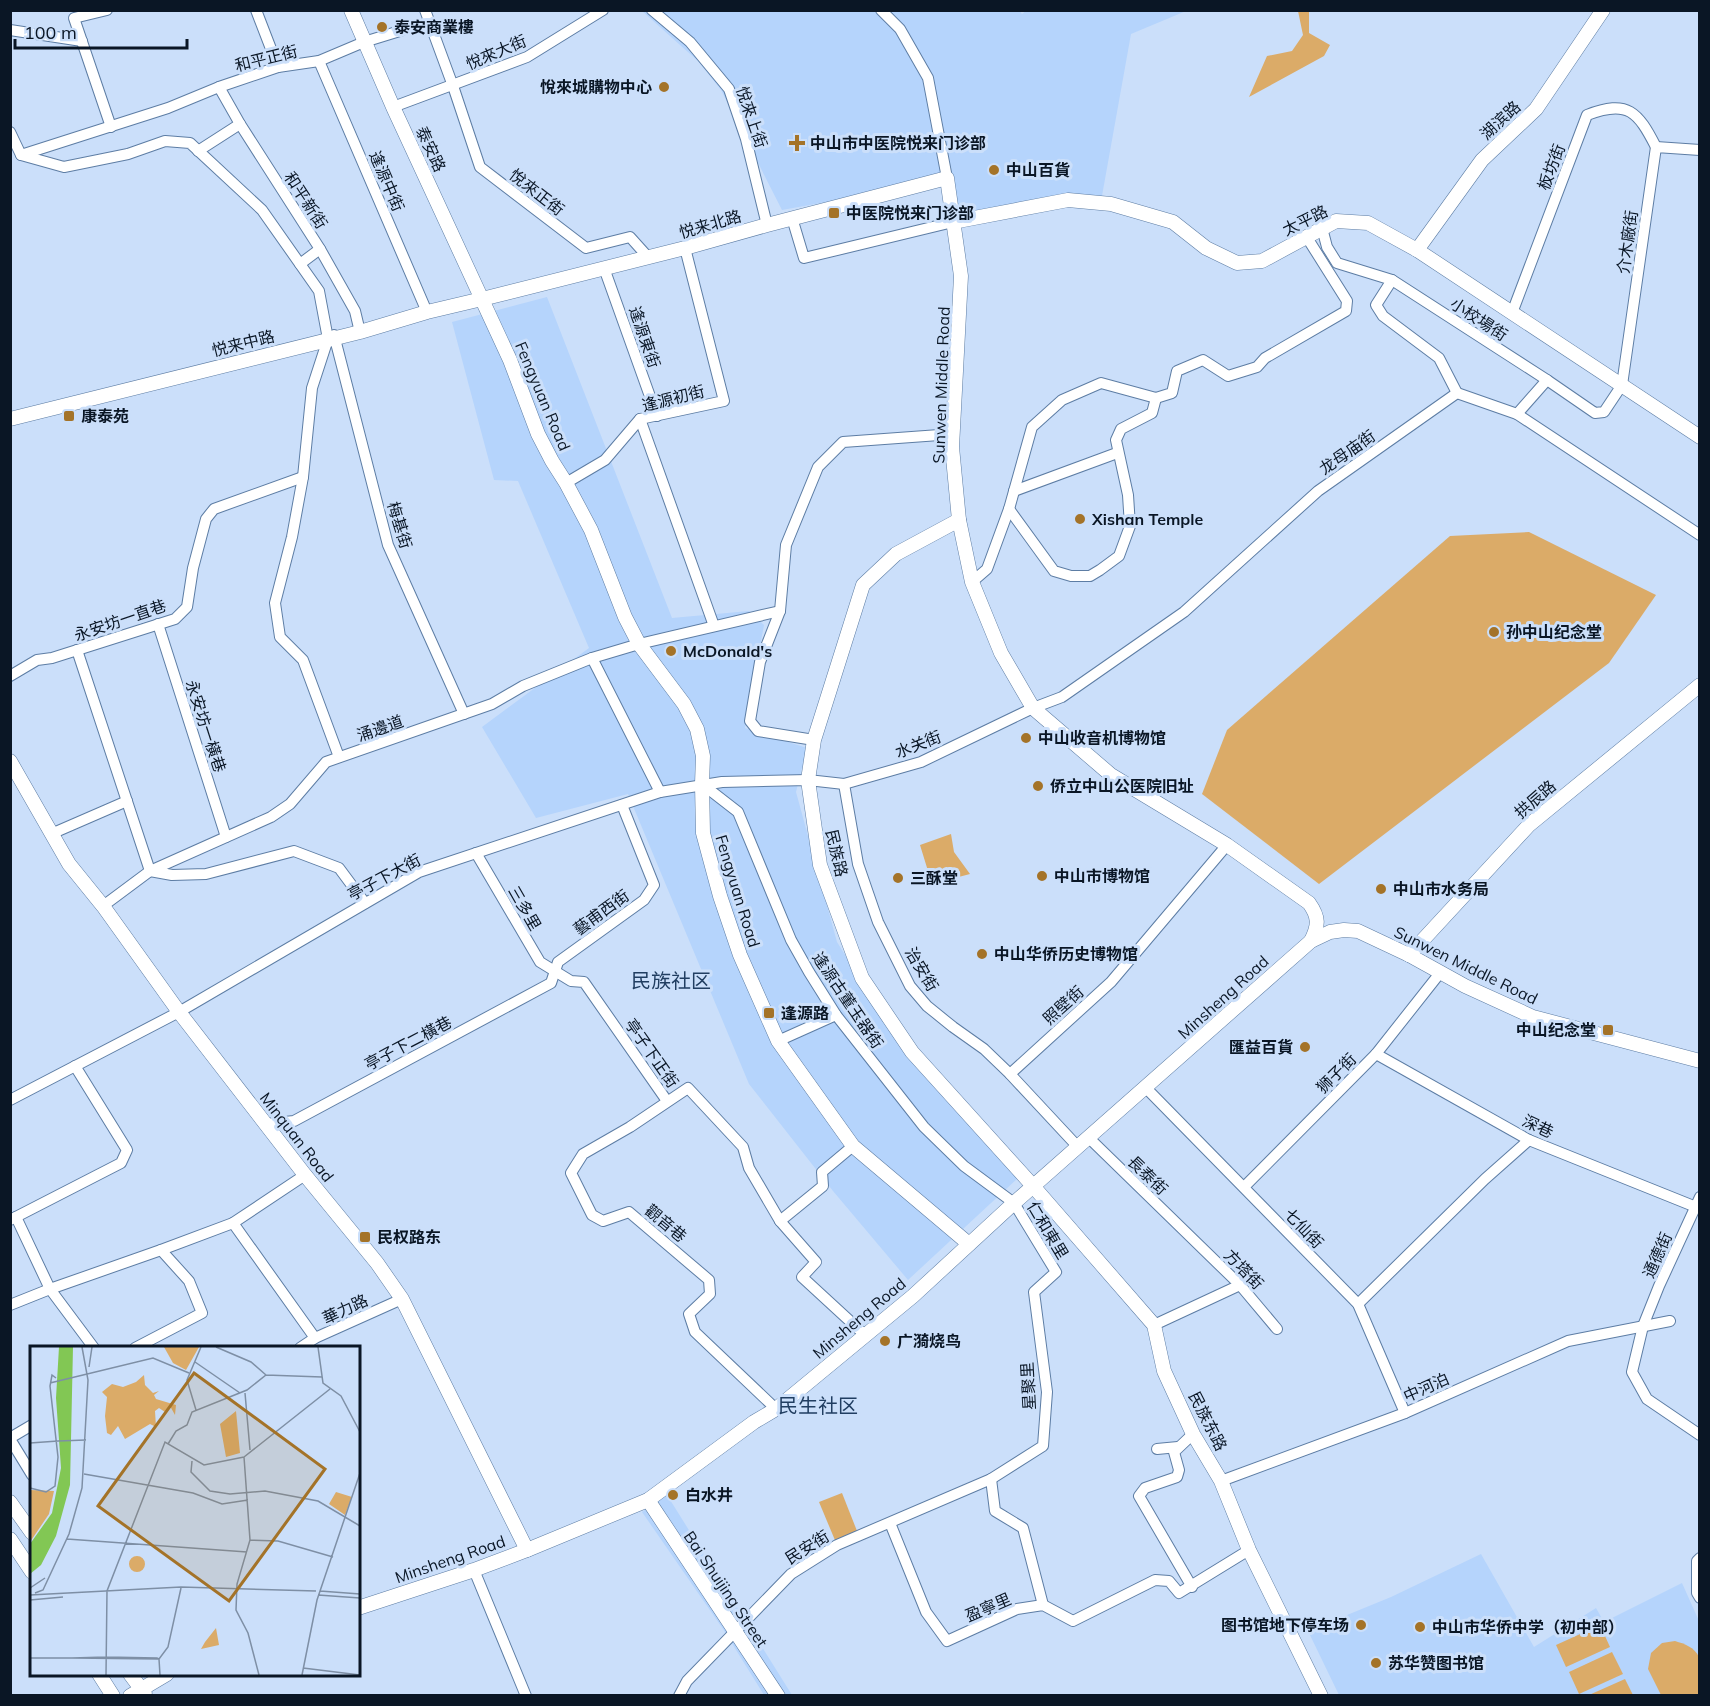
<svg xmlns="http://www.w3.org/2000/svg" width="1710" height="1706" font-family="Mulish,'Noto Sans SC',sans-serif">
  <rect width="100%" height="100%" fill="#cbdffa"/>
  <g fill="#b5d4fc">
    <path d="M1019,10L1022,14L1027,10L1186,11L1131,34L1100,207L1044,205L959,219L938,175L865,195L782,210L721,90L698,61L642,11Z"/>
    <path d="M547,297L672,618L749,611L764,625L745,728L807,748L796,792L837,942L906,1052L1018,1178L908,1280L833,1191L749,1084L628,794L536,818L482,727L589,648L518,481L494,480L452,322Z"/>
    <path d="M667,1495L792,1695H764L723,1629L642,1512Z"/>
    <path d="M1481,1554L1534,1647L1596,1608L1604,1622L1682,1583L1699,1621V1695H1339L1308,1631L1391,1597Z"/>
  </g>
  <g fill="#dbab68">
    <path d="M1298,11H1309V33L1330,45L1324,56L1249,97L1267,56L1292,51L1303,35Z"/>
    <path d="M1529,532L1656,595L1609,663L1319,884L1202,794L1227,730L1450,536Z"/>
    <path d="M951,834L954,852L970,874L932,884L920,845Z"/>
    <path d="M842,1493L859,1536L837,1545L819,1502Z"/>
    <path d="M1600,1625L1610,1647L1566,1667L1556,1645Z"/>
    <path d="M1675,1641C1685,1644 1694,1647 1699,1657V1695H1661L1648,1669L1651,1653L1662,1643Z"/>
    <path d="M1612,1652L1623,1674L1579,1694L1569,1672Z"/>
    <path d="M1625,1679L1633,1695H1588H1589Z"/>
  </g>
  <g fill="none" stroke-linecap="round" stroke-linejoin="round">
    <g stroke="#5d7da4" stroke-width="12">
      <g id="street">
        <path d="M107,10L74,18L111,127"/>
        <path d="M256,10L278,67"/>
        <path d="M425,10L453,86L480,167L586,248L630,237L648,257"/>
        <path d="M652,10L690,42L729,89L746,139L767,225"/>
        <path d="M881,10L900,29L928,78L947,178"/>
        <path d="M10,30L82,41"/>
        <path d="M319,61L427,312"/>
        <path d="M219,87L240,124L320,249L355,311L360,332"/>
        <path d="M393,107L527,57L603,10"/>
        <path d="M10,132L21,155L64,167L128,154L165,141L190,143L262,210L319,291L328,339L312,388L303,477L292,537L275,603L280,637L303,660L339,757"/>
        <path d="M198,151L240,124"/>
        <path d="M21,155L168,108L219,87L278,67L319,61L364,42L429,22"/>
        <path d="M792,218L804,258L953,222"/>
        <path d="M1322,228L1327,247L1337,263L1392,280L1547,380L1595,413L1604,412L1622,385L1656,147L1700,150"/>
        <path d="M300,264L320,249"/>
        <path d="M604,268L657,416"/>
        <path d="M1392,280L1376,305L1383,316L1439,358L1457,393"/>
        <path d="M1512,313L1587,115C1628,99 1638,112 1656,147"/>
        <path d="M334,335L388,545L464,714"/>
        <path d="M1517,414L1547,380"/>
        <path d="M640,419L714,626"/>
        <path d="M566,483L605,460L640,419L724,401L685,248"/>
        <path d="M1014,491L1117,453"/>
        <path d="M1009,509L1054,571L1071,576H1090L1100,570L1119,556L1130,526L1128,495L1116,440L1121,429L1152,413L1156,398"/>
        <path d="M972,582L987,569L1009,509L1032,427L1062,400L1101,383L1156,398L1172,393L1177,371L1203,360L1228,376L1257,367L1265,358L1346,311L1347,301L1306,236"/>
        <path d="M158,624L226,837"/>
        <path d="M77,650L150,871L172,875L206,874L294,851L339,868L365,903"/>
        <path d="M592,658L660,792"/>
        <path d="M10,676L37,660L52,658L175,619L187,607L193,568L206,519L214,509L303,477"/>
        <path d="M814,740L758,731L750,721L760,662L780,611L786,545L818,467L843,442L953,434"/>
        <path d="M844,784L858,864L878,922L910,986L927,1006L953,1027L984,1049L1010,1074L1078,1147"/>
        <path d="M51,834L127,801"/>
        <path d="M476,853L540,962L571,981L584,982L667,1101"/>
        <path d="M103,906L150,871L271,817L290,804L326,762L492,704L523,686L592,658L639,644L780,611"/>
        <path d="M778,1041L836,1015"/>
        <path d="M1376,1054L1529,1140L1696,1207"/>
        <path d="M1010,1074L1111,982L1227,845"/>
        <path d="M1146,1088L1358,1304L1405,1413"/>
        <path d="M10,1100L179,1012L419,872L660,792L722,782L808,780L844,784L921,762L1033,708L1062,697L1184,612L1318,491L1457,393L1517,414L1700,535"/>
        <path d="M266,1124L294,1121L551,983L558,962L644,900L654,885L622,805"/>
        <path d="M1089,1138L1240,1285L1277,1329"/>
        <path d="M1244,1187L1376,1054L1440,973"/>
        <path d="M1700,1197L1659,1286L1643,1326L1632,1372L1647,1399L1700,1435"/>
        <path d="M16,1217L50,1289L94,1348"/>
        <path d="M10,1220L121,1163L127,1150L75,1066"/>
        <path d="M780,1221L823,1186L822,1172L853,1146"/>
        <path d="M233,1223L315,1338"/>
        <path d="M1358,1304L1485,1179L1529,1140"/>
        <path d="M10,1305L50,1289L161,1250L233,1223L305,1175"/>
        <path d="M1154,1325L1240,1285"/>
        <path d="M135,1348L202,1313L189,1281L161,1250"/>
        <path d="M300,1348L315,1338L402,1299"/>
        <path d="M776,1409L695,1332L689,1314L710,1294L709,1280L629,1212L603,1221L592,1215L571,1173L583,1154L630,1127L688,1088L743,1147L749,1168L780,1221L816,1262L802,1277L865,1335"/>
        <path d="M10,1438L32,1425"/>
        <path d="M10,1439L32,1475"/>
        <path d="M1157,1449L1178,1447"/>
        <path d="M991,1479L995,1511L1023,1528L1043,1605"/>
        <path d="M1221,1481L1405,1413L1568,1341L1670,1321"/>
        <path d="M890,1523L926,1612L947,1641L1017,1609L1043,1605L1073,1621L1155,1580L1169,1581L1179,1593L1249,1550"/>
        <path d="M1700,1558L1697,1561V1593L1700,1598"/>
        <path d="M474,1570L526,1696"/>
        <path d="M1192,1587L1139,1496L1145,1488L1177,1477L1179,1470L1174,1452L1193,1434"/>
        <path d="M679,1696L687,1681L791,1574L837,1545L991,1479L1043,1446L1047,1392L1034,1292L1056,1272L1014,1203L964,1166L924,1127L836,1015L809,972L791,940L738,812L702,784"/>
      </g>
    </g>
    <g stroke="#5d7da4" stroke-width="15">
      <g id="secondary">
        <path d="M351,10L393,107L510,360L538,434L552,461L566,483L591,530L625,617L639,644L684,704L697,729L703,756L702,784L703,833L720,896L740,955L778,1041L853,1146L969,1244"/>
        <path d="M953,222L1068,200L1111,204L1173,222L1206,248L1237,263L1262,261L1336,221L1368,223L1417,250L1700,437"/>
        <path d="M1417,250L1482,160L1536,109L1603,10"/>
        <path d="M10,419L360,332L427,312L482,299L685,248L767,225L947,178L961,276L952,447L959,520L972,582L1001,653L1033,708L1111,775L1227,845L1309,903C1319,917 1319,925 1311,941"/>
        <path d="M959,520L896,554L863,585L814,740L808,780L820,865L862,978L912,1052L1033,1186L1154,1325L1164,1371L1193,1434L1221,1481L1249,1550L1321,1696"/>
        <path d="M10,761L69,864L103,906L179,1012L305,1175L377,1263L402,1299L527,1550"/>
        <path d="M1409,955L1529,825L1700,685"/>
        <path d="M648,1500L778,1696"/>
        <path d="M10,1502L32,1533"/>
        <path d="M10,1539L32,1572"/>
        <path d="M358,1608L474,1570L527,1550L648,1500L754,1422L776,1409L913,1296L1014,1203L1311,941L1330,932L1344,930L1358,931L1409,955L1465,986L1533,1017L1700,1061"/>
        <path d="M99,1674L113,1696"/>
        <path d="M130,1674L145,1694"/>
        <path d="M130,1696L167,1674"/>
      </g>
    </g>
    <use href="#street" stroke="#fff" stroke-width="10"/>
    <use href="#secondary" stroke="#fff" stroke-width="14"/>
  </g>
  <g fill="#a47328" stroke="#cbdffa" stroke-width="2">
    <circle cx="382" cy="27" r="6"/>
    <circle cx="664" cy="87" r="6"/>
    <path d="M794 134h6v6h6v6h-6v6h-6v-6h-6v-6h6z"/>
    <circle cx="994" cy="170" r="6"/>
    <rect x="828" y="207" width="12" height="12" rx="3"/>
    <rect x="63" y="410" width="12" height="12" rx="3"/>
    <circle cx="1080" cy="519" r="6"/>
    <circle cx="1494" cy="632" r="6"/>
    <circle cx="671" cy="651" r="6"/>
    <circle cx="1026" cy="738" r="6"/>
    <circle cx="1038" cy="786" r="6"/>
    <circle cx="1042" cy="876" r="6"/>
    <circle cx="898" cy="878" r="6"/>
    <circle cx="1381" cy="889" r="6"/>
    <circle cx="982" cy="954" r="6"/>
    <rect x="763" y="1007" width="12" height="12" rx="3"/>
    <rect x="1602" y="1024" width="12" height="12" rx="3"/>
    <circle cx="1305" cy="1047" r="6"/>
    <rect x="359" y="1231" width="12" height="12" rx="3"/>
    <circle cx="885" cy="1341" r="6"/>
    <circle cx="673" cy="1495" r="6"/>
    <circle cx="1361" cy="1625" r="6"/>
    <circle cx="1420" cy="1627" r="6"/>
    <circle cx="1376" cy="1663" r="6"/>
  </g>
  <g text-anchor="middle" dominant-baseline="central" stroke-width="6" stroke-linejoin="round" paint-order="stroke">
    <g font-size="16" font-weight="bold" fill="#0a1625" stroke="#cbdffa" text-anchor="start">
      <text x="394" y="27">泰安商業樓</text>
      <text x="652" y="87" text-anchor="end">悅來城購物中心</text>
      <text x="810" y="143">中山市中医院悦来门诊部</text>
      <text x="1006" y="170">中山百貨</text>
      <text x="846" y="213">中医院悦来门诊部</text>
      <text x="81" y="416">康泰苑</text>
      <text x="1092" y="519">Xishan Temple</text>
      <text x="1506" y="632">孙中山纪念堂</text>
      <text x="683" y="651">McDonald's</text>
      <text x="1038" y="738">中山收音机博物馆</text>
      <text x="1050" y="786">侨立中山公医院旧址</text>
      <text x="1054" y="876">中山市博物馆</text>
      <text x="910" y="878">三酥堂</text>
      <text x="1393" y="889">中山市水务局</text>
      <text x="994" y="954">中山华侨历史博物馆</text>
      <text x="781" y="1013">逢源路</text>
      <text x="1596" y="1030" text-anchor="end">中山纪念堂</text>
      <text x="1293" y="1047" text-anchor="end">匯益百貨</text>
      <text x="377" y="1237">民权路东</text>
      <text x="897" y="1341">广漪烧鸟</text>
      <text x="685" y="1495">白水井</text>
      <text x="1349" y="1625" text-anchor="end">图书馆地下停车场</text>
      <text x="1432" y="1627">中山市华侨中学（初中部）</text>
      <text x="1388" y="1663">苏华赞图书馆</text>
    </g>
    <g font-size="16" fill="#0a1625" stroke="#cbdffa">
      <text transform="translate(496 52) rotate(-23)">悅來大街</text>
      <text transform="translate(266 58) rotate(-14)">和平正街</text>
      <text transform="translate(752 117) rotate(71)">悅來上街</text>
      <text transform="translate(1500 120) rotate(-43)">湖滨路</text>
      <text transform="translate(431 149) rotate(65)">泰安路</text>
      <text transform="translate(1551 167) rotate(-69)">板坊街</text>
      <text transform="translate(387 181) rotate(67)">逢源中街</text>
      <text transform="translate(537 192) rotate(38)">悅來正街</text>
      <text transform="translate(306 200) rotate(57)">和平新街</text>
      <text transform="translate(1305 220) rotate(-26)">太平路</text>
      <text transform="translate(710 224) rotate(-16)">悦来北路</text>
      <text transform="translate(1627 242) rotate(-82)">介木廠街</text>
      <text transform="translate(1479 319) rotate(33)">小校場街</text>
      <text transform="translate(645 337) rotate(71)">逢源東街</text>
      <text transform="translate(243 343) rotate(-14)">悦来中路</text>
      <text transform="translate(941 385) rotate(-88)">Sunwen Middle Road</text>
      <text transform="translate(543 396) rotate(67)">Fengyuan Road</text>
      <text transform="translate(673 398) rotate(-14)">逢源初街</text>
      <text transform="translate(1347 452) rotate(-35)">龙母庙街</text>
      <text transform="translate(400 525) rotate(73)">梅基街</text>
      <text transform="translate(120 620) rotate(-19)">永安坊一直巷</text>
      <text transform="translate(206 726) rotate(72)">永安坊一橫巷</text>
      <text transform="translate(380 728) rotate(-19)">涌邊道</text>
      <text transform="translate(918 744) rotate(-21)">水关街</text>
      <text transform="translate(1535 799) rotate(-41)">拱辰路</text>
      <text transform="translate(837 853) rotate(77)">民族路</text>
      <text transform="translate(384 877) rotate(-28)">亭子下大街</text>
      <text transform="translate(738 891) rotate(73)">Fengyuan Road</text>
      <text transform="translate(525 908) rotate(60)">三多里</text>
      <text transform="translate(601 912) rotate(-36)">藝甫西街</text>
      <text transform="translate(1466 965) rotate(26)">Sunwen Middle Road</text>
      <text transform="translate(922 969) rotate(59)">治安街</text>
      <text transform="translate(1223 997) rotate(-42)">Minsheng Road</text>
      <text transform="translate(848 1000) rotate(56)">逢源古董玉器街</text>
      <text transform="translate(1063 1005) rotate(-42)">照壁街</text>
      <text transform="translate(408 1043) rotate(-28)">亭子下二橫巷</text>
      <text transform="translate(652 1053) rotate(55)">亭子下正街</text>
      <text transform="translate(1336 1073) rotate(-45)">狮子街</text>
      <text transform="translate(1538 1126) rotate(25)">深巷</text>
      <text transform="translate(297 1137) rotate(52)">Minquan Road</text>
      <text transform="translate(1148 1175) rotate(44)">長泰街</text>
      <text transform="translate(666 1223) rotate(40)">觀音巷</text>
      <text transform="translate(1304 1228) rotate(46)">七仙街</text>
      <text transform="translate(1048 1230) rotate(59)">仁和東里</text>
      <text transform="translate(1657 1255) rotate(-66)">通德街</text>
      <text transform="translate(1244 1269) rotate(46)">方塔街</text>
      <text transform="translate(345 1309) rotate(-25)">華力路</text>
      <text transform="translate(859 1318) rotate(-40)">Minsheng Road</text>
      <text transform="translate(1028 1386) rotate(-93)">星聚里</text>
      <text transform="translate(1426 1387) rotate(-24)">中河泊</text>
      <text transform="translate(1208 1421) rotate(63)">民族东路</text>
      <text transform="translate(807 1547) rotate(-32)">民安街</text>
      <text transform="translate(450 1559) rotate(-19)">Minsheng Road</text>
      <text transform="translate(726 1589) rotate(56)">Bai Shuijing Street</text>
      <text transform="translate(988 1607) rotate(-23)">盈寧里</text>
    </g>
    <g font-size="20" fill="#213e61" stroke="#cbdffa">
      <text x="671" y="980">民族社区</text>
      <text x="818" y="1405">民生社区</text>
    </g>
  </g>
  <g transform="translate(30 1346)">
    <rect width="330" height="330" fill="#cbdffa"/>
    <path d="M134,1H169L156,24L143,17ZM114,29L115,39L123,47L129,45L124,49L126,53L146,59L145,69L140,60L135,66L129,62L125,65L126,81L120,78L95,93L88,80L81,89L77,87L75,70L77,51L72,46L82,38L93,41L106,36ZM206,65L210,107L196,111L190,78ZM0,144L24,145L19,168L0,196ZM306,146L322,151L315,169L299,158ZM99 218a8 8 0 1 1 16 0a8 8 0 1 1-16 0ZM186,282L189,299L171,303L175,296Z" fill="#dbab68"/>
    <path d="M29,1H43L40,139L26,190L11,219L0,228V198L22,167L31,122L26,52Z" fill="#82c754"/>
    <path fill="none" stroke="#7e8fa5" stroke-width="1.5" d="M186,1L221,16L236,29M288,1L293,37L311,50L330,86M165,16L210,47M59,21L62,1M20,37L123,12L159,27M215,47L220,104M166,64L157,34L171,1M28,95L56,94M0,97L28,95M138,98L146,85L157,79L162,66L217,44L236,29L292,31M214,111L220,194L207,238L206,264L218,287L229,329M214,111L300,43M162,115L161,126L180,145L200,148L235,145L288,155L330,180M54,128L163,147L192,158L218,154M0,142L16,146L25,140L28,111L20,40L22,29L26,32M37,193L217,206M220,194L248,195L303,211M0,242L15,232M290,245L330,248M5,247L13,244L39,188L52,142L58,34L52,1M0,249L151,241L286,245M288,249L330,252M0,254L33,251M76,311L127,312L129,313L42,312ZM0,312H42M273,322L330,329M76,329L77,245L135,96L174,119L214,111M130,329L129,313L138,301L151,242M272,329L287,254L330,127"/>
    <path fill="#a47328" fill-opacity="0.15" stroke="#a47328" stroke-width="3" d="M164,27L295,123L199,255L68,160Z"/>
    <rect width="330" height="330" fill="none" stroke="#0a1625" stroke-width="3"/>
  </g>
  <rect width="1710" height="1706" fill="none" stroke="#0a1625" stroke-width="24"/>
  <path d="M15 39v9h172v-9" fill="none" stroke="#0a1625" stroke-width="3"/>
  <text x="24" y="39" font-size="18" fill="#0a1625" stroke="#cbdffa" stroke-width="4.5" paint-order="stroke">100 m</text>
</svg>
